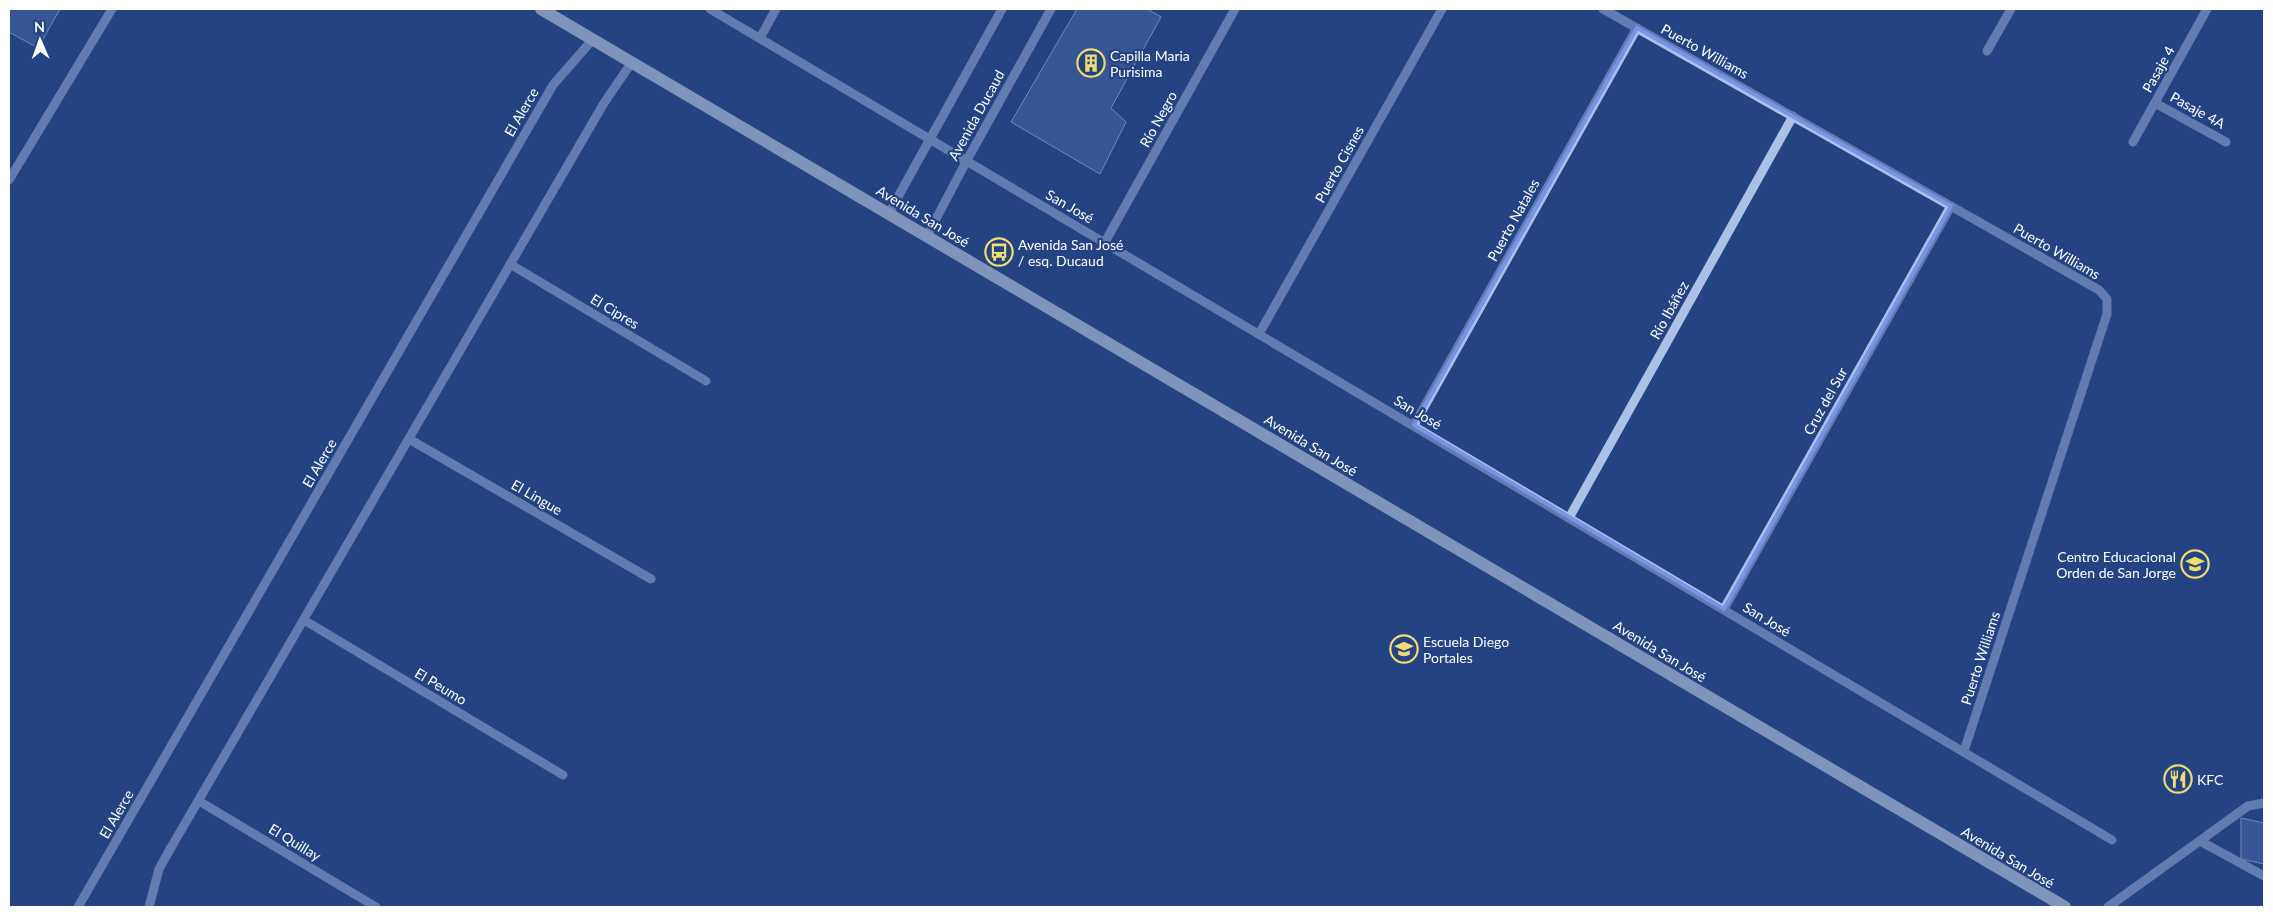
<svg xmlns="http://www.w3.org/2000/svg" width="2273" height="916" font-family="Lato,sans-serif">
  <rect width="100%" height="100%" fill="#244383"/>
  <g fill="#4d6dab" stroke="#d1ddf6">
    <path d="M9,9H60L38,48L9,32Z"/>
    <path d="M1077,9H1147L1161,17L1111,108L1126,122L1100,174L1011,122Z"/>
    <path d="M2241,818L2264,823V864L2241,859Z"/>
  </g>
  <g fill="none" stroke-linecap="round" stroke-linejoin="round">
    <g stroke="#adc1e8" stroke-width="9">
      <path d="M710,9L2112,840"/>
      <path d="M1603,9L2099,290L2107,299V314L1964,751"/>
      <path d="M760,38L776,9"/>
      <path d="M1987,51L2011,9"/>
      <path d="M2155,103L2226,142"/>
      <path d="M2133,142L2207,9"/>
      <path d="M9,180L112,9"/>
      <path d="M889,213L1002,9"/>
      <path d="M927,236L967,160L1051,9"/>
      <path d="M1105,242L1235,9"/>
      <path d="M510,264L706,381"/>
      <path d="M1259,334L1442,9"/>
      <path d="M1414,425L1637,28"/>
      <path d="M409,439L651,579"/>
      <path d="M1569,518L1793,116"/>
      <path d="M1724,609L1951,206"/>
      <path d="M304,620L563,775"/>
      <path d="M199,801L376,907"/>
      <path d="M2200,841L2264,876"/>
      <path d="M78,907L553,85L593,39"/>
      <path d="M149,907L159,869L169,851L604,103L632,62"/>
      <path d="M2108,907L2248,806L2264,803"/>
    </g>
    <path stroke="#eff3fe" stroke-width="12" d="M541,9L2065,907"/>
  </g>
  <path d="M0 0H2273V916H0ZM1637,28L1951,206L1724,609L1414,425Z" fill="#244383" fill-opacity=".55" fill-rule="evenodd"/>
  <path fill="none" stroke="#7795e8" stroke-width="4" stroke-linejoin="round" d="M1637,28L1951,206L1724,609L1414,425Z"/>
  <defs>
    <g id="building-ring" transform="scale(1.4375)"><circle r="9.5" fill="#244383" stroke="#f2db71" stroke-width="1.5"/><path d="M-4-6H4V6H1V3H-1V6H-4ZM-2.5-4.3h1.7v1.8h-1.7ZM.8-4.3h1.7v1.8H.8ZM-2.5-1h1.7V.8h-1.7ZM.8-1h1.7V.8H.8Z" fill="#f2db71"/></g>
    <g id="bus-ring" transform="scale(1.4375)"><circle r="9.5" fill="#244383" stroke="#f2db71" stroke-width="1.5"/><path d="M-5-6H5V4H4V6H2V4H-2V6H-4V4H-5ZM-3.5-4V0h7V-4ZM-3.5 1.2v1.5H-2V1.2ZM2 1.2v1.5H3.5V1.2Z" fill="#f2db71"/></g>
    <g id="school-ring" transform="scale(1.4375)"><circle r="9.5" fill="#244383" stroke="#f2db71" stroke-width="1.5"/><path d="M0-5L7-2L0 1L-7-2ZM-4 1L0 2.5L4 1V4Q0 6-4 4Z" fill="#f2db71"/></g>
    <g id="restaurant-ring" transform="scale(1.4375)"><circle r="9.5" fill="#244383" stroke="#f2db71" stroke-width="1.5"/><path d="M-5-6h1v4h1v-4h1v4h1v-4h1v5L-1.5 .5V6h-2V.5L-5-1ZM5-6V6H3V1.5H1.5Q1.5-4 5-6Z" fill="#f2db71"/></g>
  </defs>
  <g fill-rule="evenodd">
    <use href="#building-ring" x="1091" y="63"/>
    <use href="#bus-ring" x="999" y="252"/>
    <use href="#school-ring" x="2195" y="564"/>
    <use href="#school-ring" x="1404" y="649"/>
    <use href="#restaurant-ring" x="2178" y="779"/>
  </g>
  <g text-anchor="middle" dominant-baseline="central" stroke-width="4.5" stroke-linejoin="round" paint-order="stroke">
    <g font-size="14" fill="#fff" stroke="#244383">
      <text transform="translate(1705 51) rotate(29)">Puerto Williams</text>
      <text transform="translate(2158 69) rotate(-61)">Pasaje 4</text>
      <text transform="translate(2198 110) rotate(29)">Pasaje 4A</text>
      <text transform="translate(521 112) rotate(-60)">El Alerce</text>
      <text transform="translate(976 115) rotate(-61)">Avenida Ducaud</text>
      <text transform="translate(1158 119) rotate(-61)">Río Negro</text>
      <text transform="translate(1339 164) rotate(-61)">Puerto Cisnes</text>
      <text transform="translate(1070 206) rotate(30)">San José</text>
      <text transform="translate(923 216) rotate(31)">Avenida San José</text>
      <text transform="translate(1513 220) rotate(-61)">Puerto Natales</text>
      <text transform="translate(2057 251) rotate(30)">Puerto Williams</text>
      <text transform="translate(1669 310) rotate(-61)">Río Ibáñez</text>
      <text transform="translate(615 311) rotate(31)">El Cipres</text>
      <text transform="translate(1825 401) rotate(-61)">Cruz del Sur</text>
      <text transform="translate(1418 412) rotate(31)">San José</text>
      <text transform="translate(1311 445) rotate(31)">Avenida San José</text>
      <text transform="translate(319 463) rotate(-60)">El Alerce</text>
      <text transform="translate(537 497) rotate(30)">El Lingue</text>
      <text transform="translate(1767 619) rotate(31)">San José</text>
      <text transform="translate(1660 651) rotate(31)">Avenida San José</text>
      <text transform="translate(1980 658) rotate(-72)">Puerto Williams</text>
      <text transform="translate(441 686) rotate(31)">El Peumo</text>
      <text transform="translate(116 814) rotate(-60)">El Alerce</text>
      <text transform="translate(295 842) rotate(31)">El Quillay</text>
      <text transform="translate(2008 857) rotate(31)">Avenida San José</text>
    </g>
    <g font-size="14" fill="#fff" stroke="#244383" text-anchor="start">
      <text x="1110" y="55">Capilla Maria<tspan x="1110" dy="16">Purisima</tspan></text>
      <text x="1018" y="244">Avenida San José<tspan x="1018" dy="16">/ esq. Ducaud</tspan></text>
      <text x="2176" y="556" text-anchor="end">Centro Educacional<tspan x="2176" dy="16">Orden de San Jorge</tspan></text>
      <text x="1423" y="641">Escuela Diego<tspan x="1423" dy="16">Portales</tspan></text>
      <text x="2197" y="779">KFC</text>
    </g>
  </g>
  <rect width="2273" height="916" fill="none" stroke="#ffffff" stroke-width="20"/>
  <g transform="translate(40 40) rotate(358)" stroke="#244383" stroke-width="4" paint-order="stroke">
  <path d="M0-4L9 19L0 12L-9 19Z" fill="#ffffff"/>
  <text y="-8" font-size="14" font-weight="bold" text-anchor="middle" fill="#ffffff">N</text>
  </g>
</svg>
